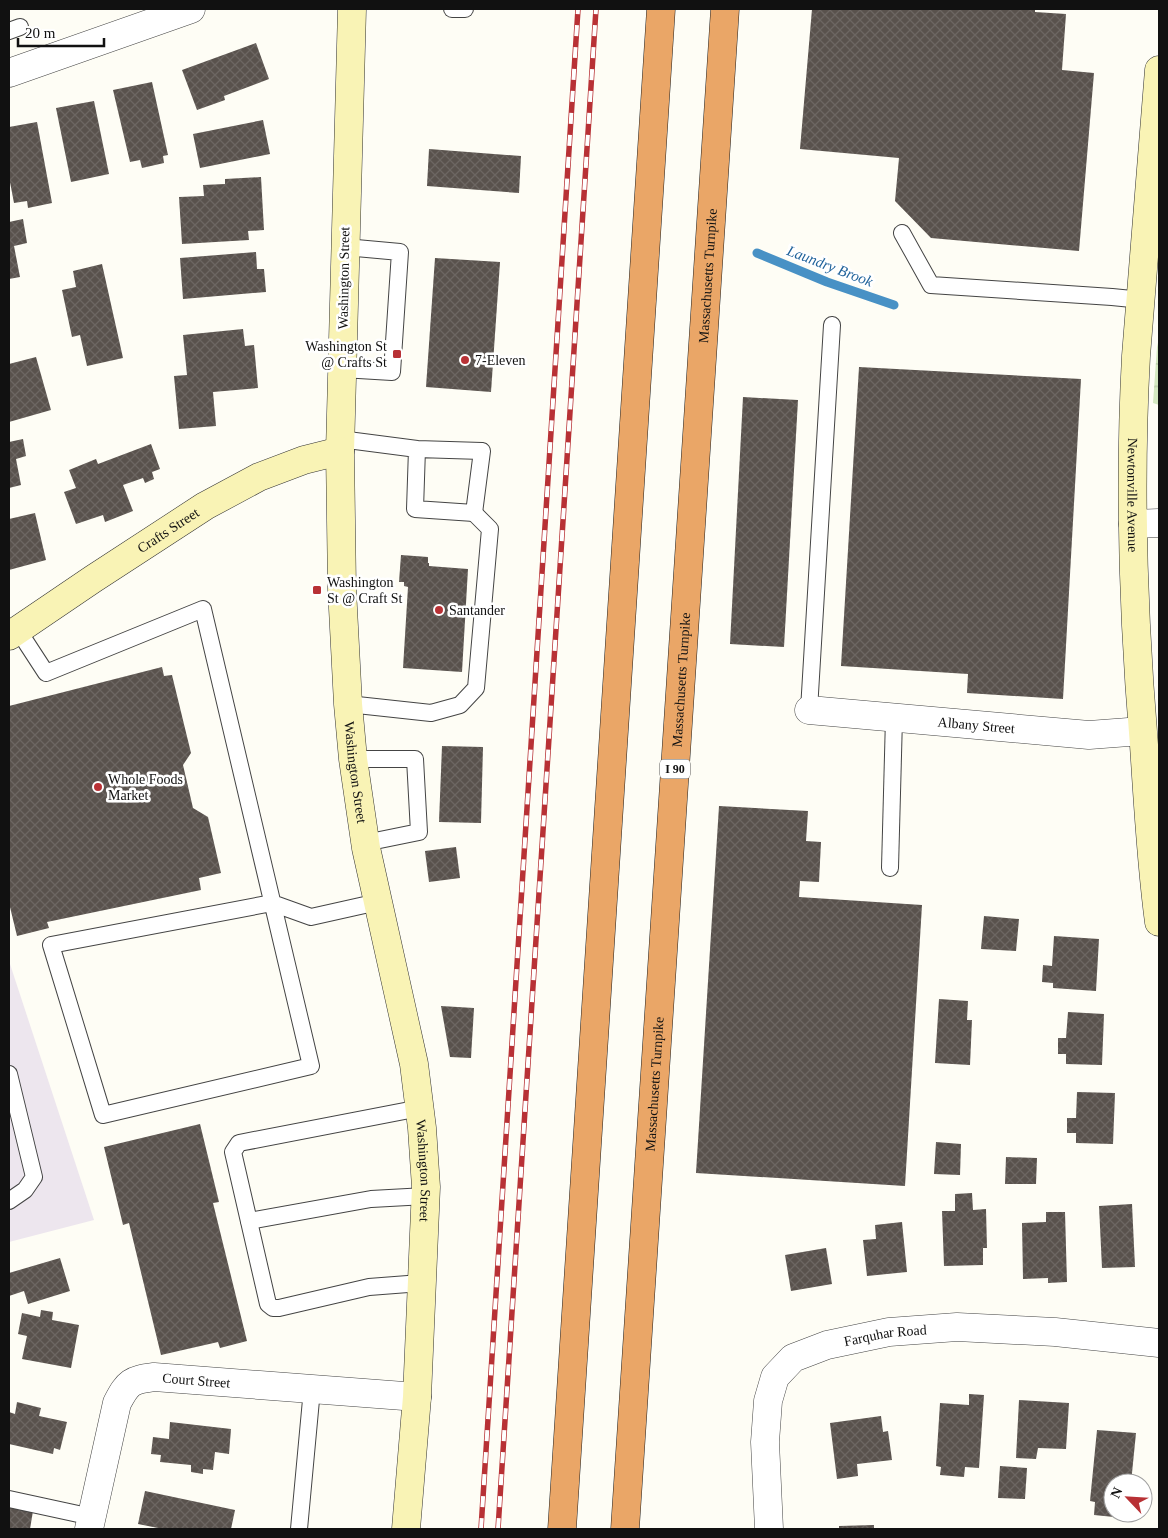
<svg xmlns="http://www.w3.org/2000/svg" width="1168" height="1538" font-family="'Times New Roman',serif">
  <defs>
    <pattern id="park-crowns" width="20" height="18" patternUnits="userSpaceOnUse" patternTransform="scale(1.25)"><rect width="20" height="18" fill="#d4e8c0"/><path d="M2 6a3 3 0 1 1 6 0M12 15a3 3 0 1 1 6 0" fill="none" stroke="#b5c6a4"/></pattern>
    <pattern id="building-cross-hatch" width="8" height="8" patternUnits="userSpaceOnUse" patternTransform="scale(1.25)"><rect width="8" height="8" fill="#59524d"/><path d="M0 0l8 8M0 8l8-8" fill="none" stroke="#6c6662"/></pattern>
  </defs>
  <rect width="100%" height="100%" fill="#fefdf5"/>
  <path fill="#ede6ee" d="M9,961L94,1220L9,1242Z"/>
  <path fill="url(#park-crowns)" d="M1159,338V405L1153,403L1157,347Z"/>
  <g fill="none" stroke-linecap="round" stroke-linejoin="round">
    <path stroke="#4891c5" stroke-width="9" d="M757,253L827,282L894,305"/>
  </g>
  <g fill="url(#building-cross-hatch)">
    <path d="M812,9H1035V12L1066,14L1062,70L1094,73L1079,251L931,238L895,201L899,158L800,149Z"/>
    <path d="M256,43L269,79L224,96L225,100L197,110L182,70Z"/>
    <path d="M152,82L168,155L163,156L164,163L142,168L140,160L130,162L113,90Z"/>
    <path d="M94,101L109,174L71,182L56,108Z"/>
    <path d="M263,120L270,154L200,168L193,134Z"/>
    <path d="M37,122L52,203L28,208L27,201L14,203L9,177V127Z"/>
    <path d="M429,149L521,156L519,193L427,186Z"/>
    <path d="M261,177L264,230L248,231L249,240L182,244L179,197L204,196L203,185L225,184V179Z"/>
    <path d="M23,219L27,243L14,246L20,277L9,279V222Z"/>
    <path d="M256,252L257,269H264L266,292L183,299L180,258Z"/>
    <path d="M435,258L500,262L491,392L426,387Z"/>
    <path d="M102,264L123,358L87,366L80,335L72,337L62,290L76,287L73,271Z"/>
    <path d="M243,329L245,346L254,345L258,388L213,392L216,426L179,429L174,376L187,375L183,335Z"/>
    <path d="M36,357L51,410L9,422V364Z"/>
    <path d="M859,367L1081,379L1063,699L967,693L968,674L841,666Z"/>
    <path d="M743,397L798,400L784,647L730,644Z"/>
    <path d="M23,439L26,456L16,459L21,485L9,488V442Z"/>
    <path d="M151,444L160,469L152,472L154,479L145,483L143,478L123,485L133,511L105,522L103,515L76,524L64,492L76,488L69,470L96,459L98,464Z"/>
    <path d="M35,513L46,560L9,570V519Z"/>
    <path d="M401,555L428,557V563H429V566L468,569L462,672L403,668L408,587L404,586V582H399Z"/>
    <path d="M162,667L164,676L172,675L191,753L183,765L193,808L208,817L221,873L199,878L201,890L47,922L49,928L17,936L9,903V706Z"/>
    <path d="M442,746L483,747L481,823L439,822Z"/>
    <path d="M719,806L808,811L806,841L821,842L819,882L800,881L799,897L922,905L905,1186L696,1173Z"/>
    <path d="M456,847L460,878L429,882L425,851Z"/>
    <path d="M984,916L1019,919L1016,951L981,949Z"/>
    <path d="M1054,936L1099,939L1096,991L1053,988V983L1042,982L1043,965L1052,966Z"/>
    <path d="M939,999L968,1001L967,1020H972L970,1065L935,1063Z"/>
    <path d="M441,1006L474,1008L471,1058L450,1057Z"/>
    <path d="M1068,1012L1104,1014L1102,1065L1066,1064V1054H1058V1038H1066Z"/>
    <path d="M1077,1092L1115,1093L1113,1144L1076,1143V1133H1067V1118H1076Z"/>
    <path d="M200,1124L219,1202L213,1203L247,1341L220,1348L218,1342L161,1355L129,1223L123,1225L104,1147Z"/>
    <path d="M936,1142L961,1144L960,1175L934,1174Z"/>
    <path d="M1006,1157L1037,1158L1036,1184H1005Z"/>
    <path d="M972,1193L973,1210L986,1209L987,1248H983V1265L944,1266L942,1211H955V1194Z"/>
    <path d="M1132,1204L1135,1267L1102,1268L1099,1206Z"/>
    <path d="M1046,1212H1065L1067,1282L1048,1283V1278L1023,1279L1022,1223L1046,1222Z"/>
    <path d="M902,1222L907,1272L867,1276L863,1240L876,1239L875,1225Z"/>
    <path d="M826,1248L832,1284L791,1291L785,1255Z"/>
    <path d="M60,1258L70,1291L28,1304L24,1291L9,1296V1273Z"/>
    <path d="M41,1310L53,1312L52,1320L79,1325L71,1368L22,1359L27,1336L18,1334L22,1313L40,1317Z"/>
    <path d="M969,1394L984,1395L979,1468L965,1467L964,1477L940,1475L941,1467L936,1466L940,1403L969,1405Z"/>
    <path d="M1019,1400L1069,1403L1066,1449L1038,1448L1036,1459L1016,1458Z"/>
    <path d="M17,1402L41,1408L39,1416L67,1422L60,1450L54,1448L53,1454L9,1444V1412L15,1414Z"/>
    <path d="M881,1416L883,1432L888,1431L892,1460L857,1464L858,1476L837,1479L830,1423Z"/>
    <path d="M170,1422L231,1429L229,1454L215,1452L213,1470L203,1469V1474L191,1472V1465L160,1462L161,1455L151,1454L153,1437L169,1439Z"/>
    <path d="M1097,1430L1136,1433L1131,1483H1113V1513H1135L1134,1519L1094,1515L1095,1502L1090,1501Z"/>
    <path d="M1000,1466L1027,1468L1025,1499L998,1498Z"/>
    <path d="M145,1491L235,1510L231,1529H163L138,1524Z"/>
    <path d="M9,1507L33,1511L30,1529H9Z"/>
    <path d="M874,1525V1529H839V1526Z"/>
  </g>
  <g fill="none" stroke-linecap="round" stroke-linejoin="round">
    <g stroke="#444" stroke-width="18">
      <g id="lane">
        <path d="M452,9H465"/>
        <path d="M9,31L20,27"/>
        <path d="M902,233L931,285L1112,297L1142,300"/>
        <path d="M342,369L392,372L400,252L345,247"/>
        <path d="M340,439L417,449L415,509L474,513L482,451L417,449"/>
        <path d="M18,630L46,673L203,609L311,1066L103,1115L51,945L272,903L311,917L378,902"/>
        <path d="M348,704L431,713L460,705L476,688L490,529L474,513"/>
        <path d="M809,710L832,325"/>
        <path d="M353,759H415L419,832L365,843"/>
        <path d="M890,868L894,718"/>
        <path d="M9,1074L34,1177L25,1190L9,1201"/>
        <path d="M420,1108L239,1143L233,1152L268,1304L273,1308H279L369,1287L421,1283"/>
        <path d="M249,1221L371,1199L426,1196"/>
        <path d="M9,1499L92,1517"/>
        <path d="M299,1529L312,1389"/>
      </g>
    </g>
    <g stroke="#444" stroke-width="29">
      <g id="street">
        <path d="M9,73L191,9"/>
        <path d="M1133,524L1159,523"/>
        <path id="s1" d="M809,710L1089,735L1142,731"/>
        <path id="s2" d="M89,1529L117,1403C128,1382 131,1380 154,1377L417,1397"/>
        <path id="s3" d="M769,1529L765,1442L768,1401L775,1377L793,1358L827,1345L889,1332L957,1327L1055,1332L1159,1343"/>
      </g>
    </g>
    <g stroke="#333" stroke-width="29">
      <g id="secondary">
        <path id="s4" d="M352,9L340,451L342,589L348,704L353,759L366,848L414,1064L422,1128L426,1187L417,1397L406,1529"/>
        <path id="s5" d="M1159,70L1136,356C1129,485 1133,615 1144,745C1148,804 1151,863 1159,922"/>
        <path id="s6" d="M9,636L93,579L205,506L259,477L304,460L340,451"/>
      </g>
    </g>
    <g stroke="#222" stroke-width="29">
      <g id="highway">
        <path d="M562,1529L661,9"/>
        <path id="s7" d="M625,1529L725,9"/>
      </g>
    </g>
    <use href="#lane" stroke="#fff" stroke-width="16"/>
    <use href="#street" stroke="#fff" stroke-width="28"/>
    <use href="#secondary" stroke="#f9f3b5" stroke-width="28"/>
    <use href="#highway" stroke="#eaa667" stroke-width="28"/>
    <g stroke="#b83135" stroke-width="5.5">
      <g id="rail">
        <path d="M481,1529L578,9"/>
        <path d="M498,1529L596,9"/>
      </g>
    </g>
    <use href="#rail" stroke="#fff" stroke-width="4" stroke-dasharray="11" stroke-linecap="butt"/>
  </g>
  <g fill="#b83135" stroke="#fff" stroke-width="2">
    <rect x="392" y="349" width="10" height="10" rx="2.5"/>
    <circle cx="465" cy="360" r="5"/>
    <rect x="312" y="585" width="10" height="10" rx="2.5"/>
    <circle cx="439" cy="610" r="5"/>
    <circle cx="98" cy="787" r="5"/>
  </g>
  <g text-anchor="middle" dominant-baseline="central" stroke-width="5" stroke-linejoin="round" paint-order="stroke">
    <rect fill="#fff" stroke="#585858" stroke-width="1" x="660" y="759.5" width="30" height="19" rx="4"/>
    <g font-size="12" font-weight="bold" fill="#111">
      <text x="675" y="769">I 90</text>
    </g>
    <g font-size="14" fill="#111" stroke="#fff">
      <text stroke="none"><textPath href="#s7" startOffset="1256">Massachusetts Turnpike</textPath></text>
      <text transform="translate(344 278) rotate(-89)">Washington Street</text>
      <text stroke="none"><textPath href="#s5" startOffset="426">Newtonville Avenue</textPath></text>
      <text stroke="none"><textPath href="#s6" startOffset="191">Crafts Street</textPath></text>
      <text stroke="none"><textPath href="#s7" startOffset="851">Massachusetts Turnpike</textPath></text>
      <text stroke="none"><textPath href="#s1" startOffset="168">Albany Street</textPath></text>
      <text stroke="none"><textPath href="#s4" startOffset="764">Washington Street</textPath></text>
      <text stroke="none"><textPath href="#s7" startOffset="446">Massachusetts Turnpike</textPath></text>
      <text stroke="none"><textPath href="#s4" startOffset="1169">Washington Street</textPath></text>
      <text stroke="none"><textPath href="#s3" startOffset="275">Farquhar Road</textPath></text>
      <text stroke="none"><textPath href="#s2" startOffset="220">Court Street</textPath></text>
    </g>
    <g font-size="14" fill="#111" stroke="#fff" text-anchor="start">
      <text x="387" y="346" text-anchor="end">Washington St<tspan x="387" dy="16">@ Crafts St</tspan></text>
      <text x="475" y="360">7-Eleven</text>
      <text x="327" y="582">Washington<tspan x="327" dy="16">St @ Craft St</tspan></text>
      <text x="449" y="610">Santander</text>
      <text x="108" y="779">Whole Foods<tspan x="108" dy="16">Market</tspan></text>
    </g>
    <g font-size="15" font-style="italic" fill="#21639b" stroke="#fff">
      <text transform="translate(830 266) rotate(21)">Laundry Brook</text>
    </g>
  </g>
  <rect width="1168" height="1538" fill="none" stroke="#111111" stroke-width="20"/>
  <g transform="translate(1128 1498) rotate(295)"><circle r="24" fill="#ffffff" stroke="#a0a0a0"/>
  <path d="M0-4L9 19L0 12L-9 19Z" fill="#b83135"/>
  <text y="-8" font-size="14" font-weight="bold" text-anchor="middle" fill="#111111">N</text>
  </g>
  <path d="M18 38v8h86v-8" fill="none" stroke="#111111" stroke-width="2.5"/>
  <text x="25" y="38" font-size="15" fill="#111111" stroke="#ffffff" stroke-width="4" paint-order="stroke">20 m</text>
</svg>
